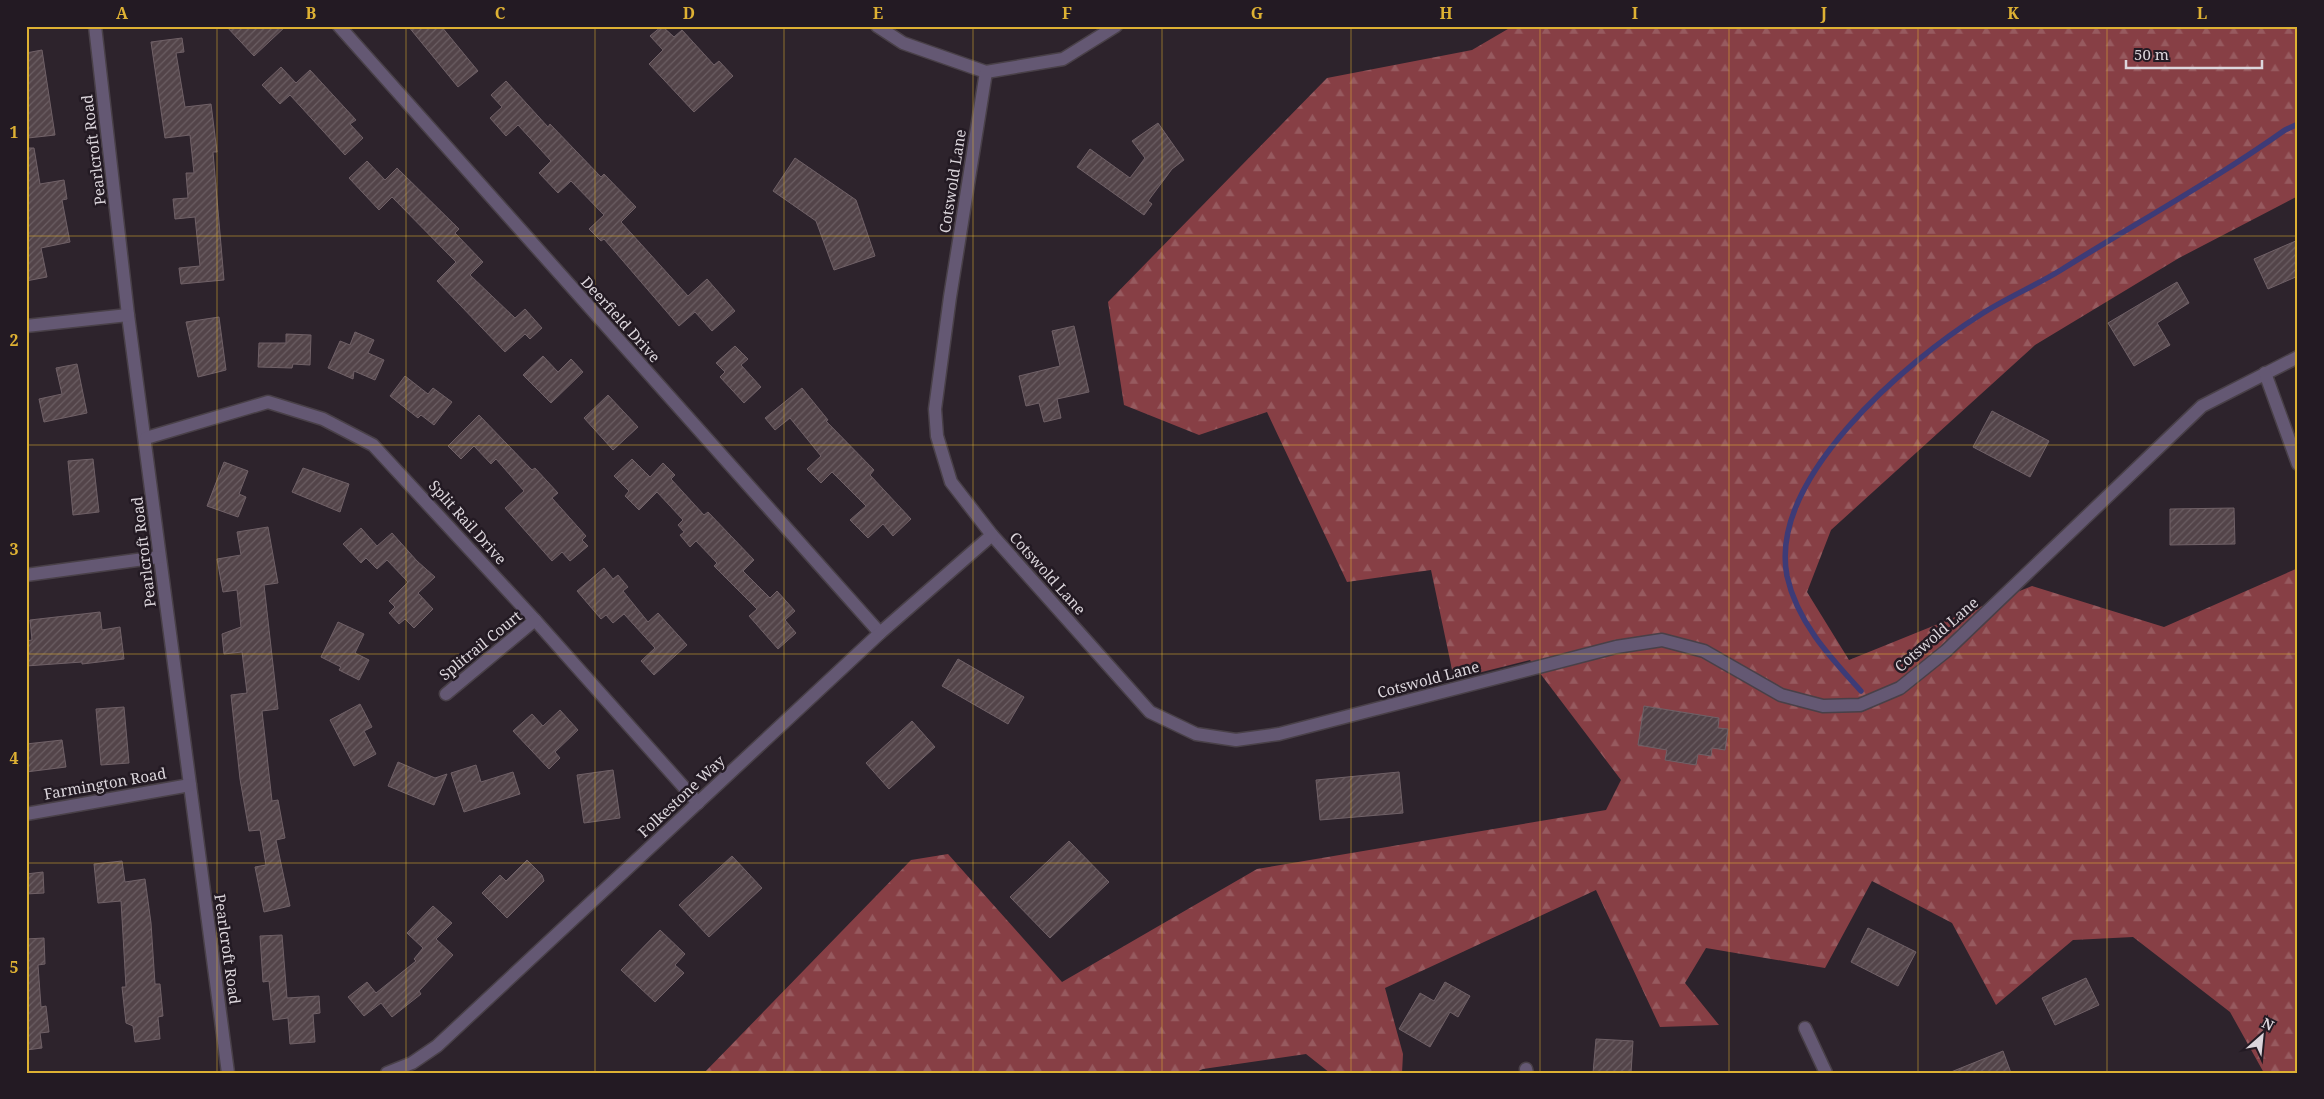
<svg xmlns="http://www.w3.org/2000/svg" width="2324" height="1099" font-family="'Noto Serif',serif">
  <defs>
    <pattern id="forest-firs" width="22" height="20" patternUnits="userSpaceOnUse" patternTransform="scale(1.25)"><rect width="22" height="20" fill="#873f45"/><path d="M5 1l3.5 6h-7zM16 11l3.5 6h-7z" fill="#975a5f"/></pattern>
    <pattern id="building-hatch" width="6" height="6" patternUnits="userSpaceOnUse" patternTransform="scale(1.25)"><rect width="6" height="6" fill="#534449"/><path d="M-1 1l2-2M0 6l6-6M5 7l2-2" fill="none" stroke="#6b5e63"/></pattern>
  </defs>
  <rect width="100%" height="100%" fill="#2d232c"/>
  <path fill="url(#forest-firs)" d="M1513,26H2298V196L2179,258L2035,345L1831,530L1807,592L1849,660L2032,586L2164,627L2298,568V1073H2264L2230,1012L2133,937L2073,940L1996,1005L1952,923L1872,881L1825,968L1706,948L1685,983L1719,1025L1660,1027L1596,890L1385,988L1403,1054L1402,1073H1330L1306,1054L1203,1069L1193,1073H704L911,860L948,854L1062,982L1257,869L1606,810L1621,780L1530,660L1454,679L1431,570L1347,582L1267,412L1199,435L1124,405L1108,302L1327,78L1472,50Z"/>
  <g fill="none" stroke-linecap="round" stroke-linejoin="round">
    <path stroke="#3d3b77" stroke-width="5.5" d="M1861,691C1830,657 1797,622 1787,576C1768,478 1907,361 1980,315C2006,298 2035,286 2061,270C2136,223 2213,181 2285,130L2298,124"/>
  </g>
  <g fill="url(#building-hatch)" stroke="#706167">
    <path d="M226,26H286L254,56Z"/>
    <path d="M408,26H441L478,71L458,87Z"/>
    <path d="M662,26L674,37L682,30L714,65L719,61L733,76L694,112L649,64L663,50L650,36Z"/>
    <path d="M182,38L184,52L176,53L185,107L211,104L217,152H213L224,280L181,284L179,268L200,266L195,217L175,219L173,199L188,198L186,173H194L190,135L165,138L151,42Z"/>
    <path d="M42,50L55,135L28,138L26,53Z"/>
    <path d="M281,67L296,83L310,70L356,120L350,124L363,138L345,155L290,95L280,104L262,85Z"/>
    <path d="M506,81L548,127L550,124L601,177L604,174L636,207L621,222L688,296L707,279L735,311L712,331L695,312L679,326L604,239L601,241L589,229L604,215L571,181L558,193L539,173L551,161L518,125L506,136L490,118L502,107L491,95Z"/>
    <path d="M1158,123L1184,160L1172,169L1148,201L1152,204L1144,215L1077,167L1090,149L1130,178L1145,158L1132,141Z"/>
    <path d="M26,148H34L40,184L64,180L67,199L62,200L70,242L41,248L47,277L26,281Z"/>
    <path d="M795,158L856,200L875,256L834,270L816,221L773,191Z"/>
    <path d="M367,161L385,180L397,168L459,229L455,233L483,262L470,275L515,318L525,309L542,328L530,339L525,334L505,352L437,281L456,262L392,197L379,210L349,178Z"/>
    <path d="M2298,240V276L2268,289L2254,259Z"/>
    <path d="M2177,282L2189,303L2157,323L2170,345L2134,366L2108,323Z"/>
    <path d="M219,317L226,370L198,377L186,322Z"/>
    <path d="M1074,326L1089,392L1057,399L1061,418L1044,422L1039,403L1026,406L1019,376L1060,366L1052,331Z"/>
    <path d="M355,332L374,340L368,353L384,360L375,380L354,371L353,379L328,368L340,341L350,345Z"/>
    <path d="M286,334L311,335L310,365L293,364L292,368L258,367L259,343H286Z"/>
    <path d="M735,346L748,359L741,365L761,387L744,403L720,377L725,372L716,363Z"/>
    <path d="M543,356L558,372L571,359L583,372L551,403L523,375Z"/>
    <path d="M77,364L87,413L44,422L39,399L62,394L56,368Z"/>
    <path d="M405,376L428,394L433,388L452,402L434,425L421,415L418,418L390,396Z"/>
    <path d="M802,388L828,420L826,421L874,470L870,475L911,519L893,536L883,524L868,538L850,520L866,506L832,472L821,483L807,469L821,456L790,418L775,430L765,418Z"/>
    <path d="M608,395L638,427L613,450L584,418Z"/>
    <path d="M1992,411L2049,441L2030,477L1973,447Z"/>
    <path d="M479,415L532,470L535,468L558,493L552,498L586,536L582,540L588,546L570,561L562,552L552,561L505,508L524,491L496,459L491,464L474,446L461,459L448,446Z"/>
    <path d="M93,459L99,512L73,515L68,461Z"/>
    <path d="M632,459L650,477L663,463L675,475L671,479L704,515L708,512L754,560L743,571L770,598L777,591L795,611L785,620L796,633L778,649L749,616L757,609L714,566L717,563L696,541L690,547L680,535L684,532L678,525L683,520L657,492L639,510L625,496L629,491L614,476Z"/>
    <path d="M224,462L248,471L239,494L246,497L238,517L207,506Z"/>
    <path d="M303,468L349,484L340,512L292,492Z"/>
    <path d="M2234,508L2235,544L2170,545V509Z"/>
    <path d="M268,527L278,583L264,585L278,709L262,711L272,801L278,800L285,838L276,840L290,906L264,912L255,867L266,865L260,830L249,831L240,779L231,695L247,693L242,652L224,654L222,634L241,627L237,590L223,592L217,559L241,555L237,532Z"/>
    <path d="M361,528L377,546L392,533L417,561L435,577L418,593L433,609L414,628L405,619L399,624L389,613L395,607L389,601L408,582L387,560L377,569L366,558L361,563L343,544Z"/>
    <path d="M604,568L613,579L618,575L628,587L623,591L648,622L658,613L687,645L654,675L641,661L655,648L624,614L613,623L606,615L601,619L577,591Z"/>
    <path d="M100,612L102,630L120,627L124,659L82,664V662L26,666V641L32,640L30,620Z"/>
    <path d="M338,622L364,634L355,653L369,660L359,680L339,670L341,667L321,657Z"/>
    <path d="M958,659L1024,697L1008,724L942,686Z"/>
    <path d="M360,704L372,727L364,731L376,754L354,766L330,720Z"/>
    <path d="M1644,706L1719,718L1718,728L1728,729L1725,750L1712,748L1711,756L1698,754L1696,765L1665,760L1667,750L1638,745Z"/>
    <path d="M124,707L129,763L101,765L96,709Z"/>
    <path d="M560,710L578,730L555,752L560,758L549,769L513,731L532,714L543,726Z"/>
    <path d="M912,721L935,747L889,789L866,763Z"/>
    <path d="M62,740L66,767L26,772V744Z"/>
    <path d="M398,762L435,778L447,774L434,805L388,786Z"/>
    <path d="M476,765L481,782L513,772L520,794L464,812L451,773Z"/>
    <path d="M613,770L620,818L584,823L577,775Z"/>
    <path d="M1399,772L1403,813L1320,820L1316,780Z"/>
    <path d="M1069,841L1109,882L1050,938L1010,897Z"/>
    <path d="M732,856L762,888L709,937L679,905Z"/>
    <path d="M527,860L542,875L544,881L507,918L482,893L500,875L506,881Z"/>
    <path d="M122,861L125,882L145,879L151,923L155,984H160L163,1016L158,1017L160,1039L135,1042L133,1026L126,1023L122,987H126L121,901L98,903L94,864Z"/>
    <path d="M43,872L44,893L26,894V874Z"/>
    <path d="M433,906L452,923L436,939L453,955L419,991L421,994L392,1017L381,1003L364,1016L348,997L367,982L376,993L416,961L414,959L423,948L407,933Z"/>
    <path d="M1868,928L1916,952L1898,986L1851,962Z"/>
    <path d="M660,930L685,954L675,965L684,973L655,1002L621,970Z"/>
    <path d="M282,935L287,998L319,996L320,1013L313,1014L315,1042L290,1044L288,1018L273,1020L269,981L263,982L260,936Z"/>
    <path d="M44,938L45,964L38,965L41,1007L46,1006L49,1032L40,1033L42,1048L26,1050V939Z"/>
    <path d="M2086,978L2099,1005L2055,1025L2042,998Z"/>
    <path d="M1445,982L1470,996L1458,1017L1450,1012L1430,1047L1399,1029L1420,993L1434,1001Z"/>
    <path d="M1596,1039L1633,1041L1631,1073H1593Z"/>
    <path d="M2003,1051L2011,1073H1951V1072Z"/>
  </g>
  <g fill="none" stroke-linecap="round" stroke-linejoin="round">
    <g stroke="#494048" stroke-width="15">
      <g id="street">
        <path d="M95,26L128,315L228,1073"/>
        <path d="M339,26L880,633"/>
        <path d="M877,26L903,43L986,72L1063,59L1116,26"/>
        <path d="M986,72L950,297L935,409L937,436L951,482L992,535L1150,712L1196,734L1236,740L1279,734L1616,647L1662,640L1704,651L1781,695L1823,706L1860,705L1900,688L1946,651L2202,406L2298,357"/>
        <path d="M26,326L128,315"/>
        <path d="M2265,373L2298,464"/>
        <path d="M146,438L268,402L323,419L373,445L535,620L698,803"/>
        <path d="M26,575L159,557"/>
        <path d="M446,694L535,620"/>
        <path d="M26,814L190,785"/>
        <path d="M1805,1028L1826,1073"/>
        <path d="M1526,1069L1527,1073"/>
        <path d="M387,1073L412,1063L437,1046L880,633L992,535"/>
      </g>
    </g>
    <use href="#street" stroke="#645873" stroke-width="12"/>
  </g>
  <path fill="none" stroke="#deb133" stroke-width="1" stroke-opacity="0.55" d="M217,26V1073M406,26V1073M595,26V1073M784,26V1073M973,26V1073M1162,26V1073M1351,26V1073M1540,26V1073M1729,26V1073M1918,26V1073M2107,26V1073M26,236H2298M26,445H2298M26,654H2298M26,863H2298"/>
  <g text-anchor="middle" dominant-baseline="central" stroke-width="5" stroke-linejoin="round" paint-order="stroke">
    <g font-size="15" fill="#dcd6dc" stroke="#231a23">
      <text transform="translate(93 150) rotate(-97)">Pearlcroft Road</text>
      <text transform="translate(952 181) rotate(-81)">Cotswold Lane</text>
      <text transform="translate(621 319) rotate(48)">Deerfield Drive</text>
      <text transform="translate(468 522) rotate(48)">Split Rail Drive</text>
      <text transform="translate(143 552) rotate(-97)">Pearlcroft Road</text>
      <text transform="translate(1048 573) rotate(48)">Cotswold Lane</text>
      <text transform="translate(1936 634) rotate(-41)">Cotswold Lane</text>
      <text transform="translate(480 645) rotate(-39)">Splitrail Court</text>
      <text transform="translate(1428 679) rotate(-15)">Cotswold Lane</text>
      <text transform="translate(105 783) rotate(-10)">Farmington Road</text>
      <text transform="translate(681 796) rotate(-43)">Folkestone Way</text>
      <text transform="translate(228 949) rotate(82)">Pearlcroft Road</text>
    </g>
  </g>
  <rect width="2324" height="1099" fill="none" stroke="#231a23" stroke-width="55"/>
  <g transform="translate(2262 1036) rotate(27)" stroke="#231a23" stroke-width="4" paint-order="stroke">
  <path d="M0-4L9 19L0 12L-9 19Z" fill="#dcd6dc"/>
  <text y="-8" font-size="14" font-weight="bold" text-anchor="middle" fill="#dcd6dc">N</text>
  </g>
  <path d="M2126 60v8h136v-8" fill="none" stroke="#dcd6dc" stroke-width="2.5"/>
  <text x="2134" y="60" font-size="15" fill="#dcd6dc" stroke="#231a23" stroke-width="4" paint-order="stroke">50 m</text>
  <rect x="28" y="28" width="2268" height="1044" fill="none" stroke="#deb133" stroke-width="2"/>
  <g font-size="16" text-anchor="middle" font-weight="bold" fill="#deb133">
    <text x="122" y="19">A</text>
    <text x="311" y="19">B</text>
    <text x="500" y="19">C</text>
    <text x="689" y="19">D</text>
    <text x="878" y="19">E</text>
    <text x="1067" y="19">F</text>
    <text x="1257" y="19">G</text>
    <text x="1446" y="19">H</text>
    <text x="1635" y="19">I</text>
    <text x="1824" y="19">J</text>
    <text x="2013" y="19">K</text>
    <text x="2202" y="19">L</text>
    <text x="14" y="138">1</text>
    <text x="14" y="346">2</text>
    <text x="14" y="555">3</text>
    <text x="14" y="764">4</text>
    <text x="14" y="973">5</text>
  </g>
</svg>
